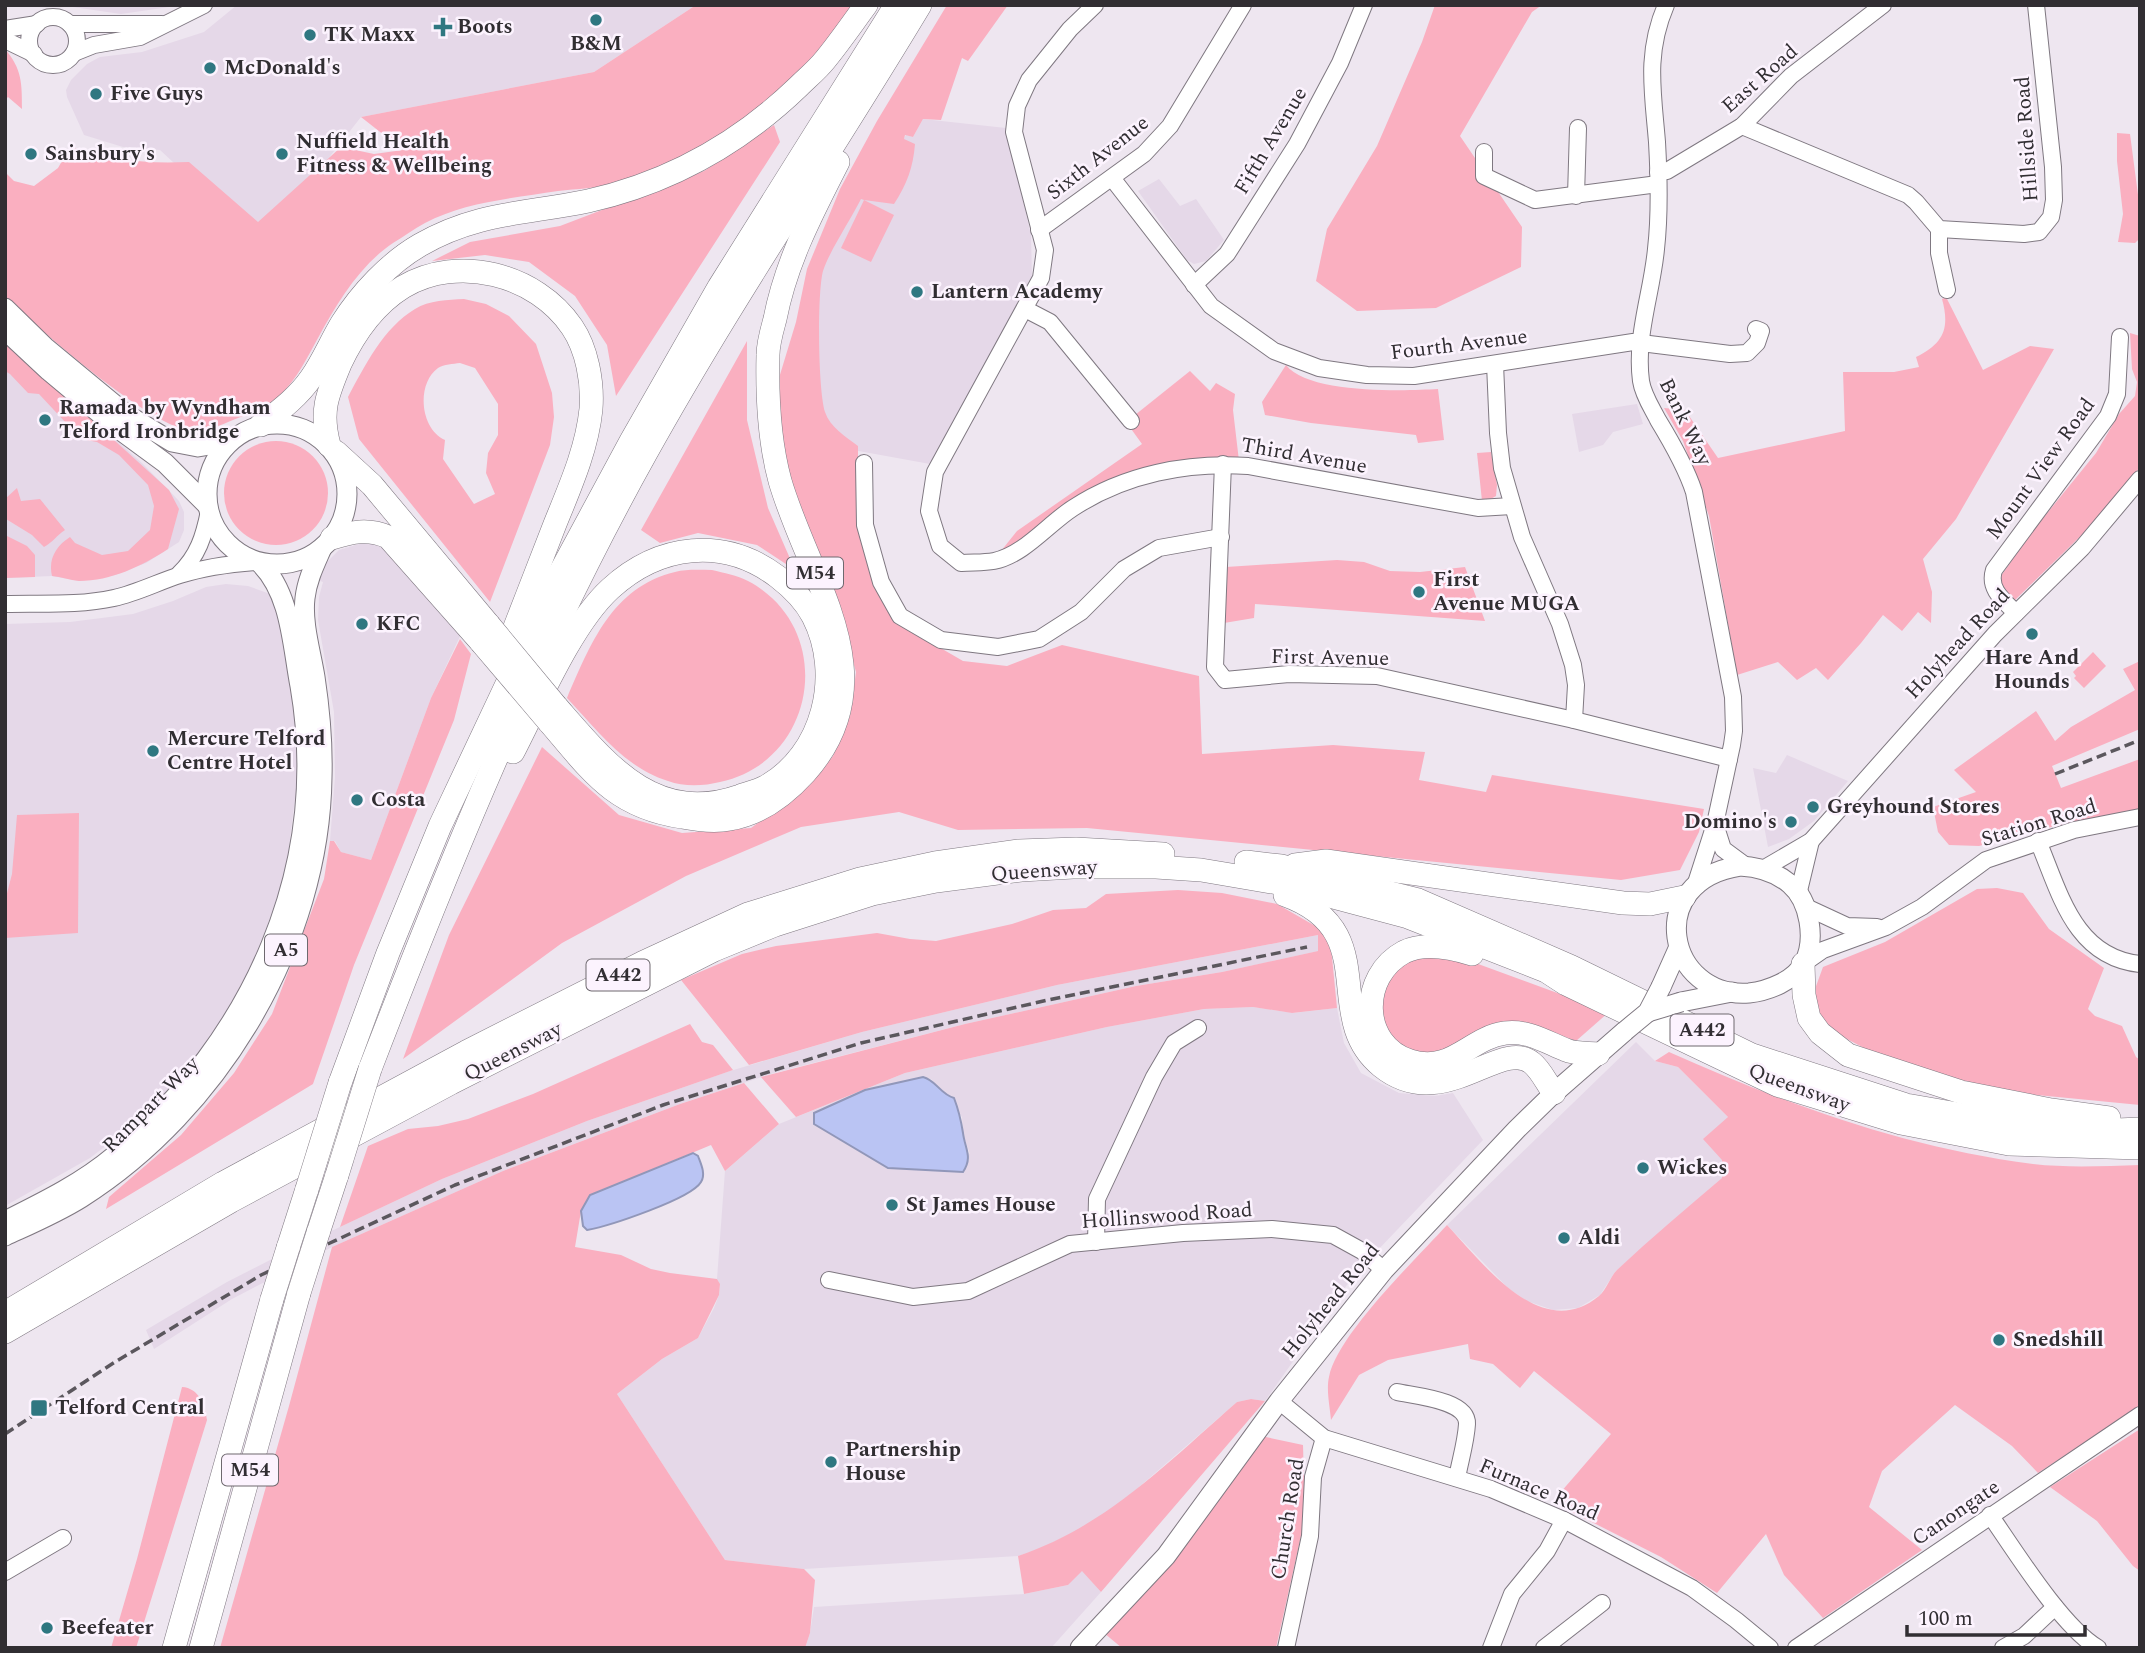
<svg xmlns="http://www.w3.org/2000/svg" width="2145" height="1653" font-family="Spectral,serif">
  <rect width="100%" height="100%" fill="#eee6f0"/>
  <g fill="#e5d8e8" fill-rule="evenodd">
    <path d="M59,5H183L121,14Z"/>
    <path d="M237,5H696L594,72L361,117L261,244L160,150L123,147L84,135L67,97L66,90L71,80L87,64L100,57L142,52L204,32Z"/>
    <path d="M923,119L1006,128L1031,235L1032,277L930,464L820,444L812,271L870,177L895,153L906,135L913,137Z"/>
    <path d="M1159,179L1180,206L1196,199L1224,240L1206,261L1194,264L1187,260L1138,191Z"/>
    <path d="M5,341L143,464L179,501L184,512V530L179,542L146,563L115,575L79,581L52,576L5,578Z"/>
    <path d="M1637,404L1643,424L1613,432L1603,445L1579,452L1572,414Z"/>
    <path d="M366,542L381,547L396,558L463,630L431,698L371,860L341,852L335,841H330L335,777L334,712L318,620L319,597L323,582L317,580L325,564L339,550Z"/>
    <path d="M226,584L248,586L276,596L292,664L299,765L286,872L254,963L212,1036L154,1109L90,1158L5,1206V624L70,622L133,614L173,601L206,587Z"/>
    <path d="M1787,755L1848,781L1814,821L1789,839L1768,847L1753,768L1776,773Z"/>
    <path d="M1318,935L1319,951L1222,972L1136,986L965,1024L774,1073L680,1104L503,1171L332,1247L232,1299L154,1349L146,1330L227,1282L274,1258L442,1179L587,1121L730,1071L862,1032L1057,985Z"/>
    <path d="M1253,1007L1293,1013L1337,1008L1344,1043L1361,1073L1399,1093L1435,1096L1453,1093L1483,1140L1354,1275L1265,1401L1251,1399L1237,1402L1116,1507L1080,1529L1042,1548L1018,1556L804,1569L725,1560L617,1394L662,1359L698,1338L714,1308L719,1295L720,1285L717,1279L725,1171L779,1124L905,1073L1107,1027L1204,1009ZM923,1077L931,1079L962,1117L963,1135L970,1154L865,1090Z"/>
    <path d="M1636,1042L1655,1061L1678,1067L1728,1117L1722,1160V1178L1615,1272L1600,1295L1578,1308L1553,1310L1527,1301L1509,1289L1447,1225Z"/>
    <path d="M1082,1570L1101,1592L1051,1648H805L810,1633L814,1607L1024,1594L1068,1585Z"/>
  </g>
  <g fill="#faafc0" fill-rule="evenodd">
    <path d="M696,5H853C797,87 714,159 616,183C597,188 577,189 558,191C514,198 464,202 425,223C414,229 403,237 393,243C360,265 337,303 318,338C307,358 297,379 280,395C267,407 249,414 233,420C221,425 206,432 193,431C152,429 36,327 5,296V172L14,181L34,186L58,168L70,147C113,160 143,164 189,162L258,222L341,147L374,154L403,150L361,117L594,72Z"/>
    <path d="M947,5H1008L968,61L962,58L941,120L923,119L913,137L905,135L904,139L915,144C913,168 907,184 894,204L864,200L894,215L871,262L841,248L864,200L861,199C851,219 829,252 823,271C817,293 818,390 825,412C830,427 846,437 858,446V525L874,581L894,621L963,661L1007,666L1062,645L1199,676L1202,754L1333,745L1425,752L1419,780L1486,792L1492,775L1704,809L1699,832L1680,870L1621,880L1087,828L958,830L899,812L801,827L686,876L562,943L403,1059L449,935L542,747L619,815L682,833L751,828L810,785L833,756L850,716L856,672L844,630L797,508L777,425L779,378L796,322L807,269L840,189L877,121Z"/>
    <path d="M1435,5H1542L1532,12L1460,136L1522,227L1521,267L1436,308L1357,311L1316,281L1327,229L1377,146L1422,42Z"/>
    <path d="M5,49C22,69 22,83 22,109L8,97L5,100Z"/>
    <path d="M774,125L780,142L616,396L607,345L575,296L529,262L485,255L432,261L470,242L560,226L704,171Z"/>
    <path d="M2117,133L2130,134L2140,210V238L2135,243L2118,242L2123,214L2117,161Z"/>
    <path d="M1946,297L1983,370L2030,346L2054,349L1956,519L1923,559L1932,592L1931,623L1918,612L1902,631L1883,615L1861,643L1828,680L1816,668L1797,680L1778,662L1737,675L1709,516L1683,441L1664,408L1685,410L1718,458L1845,431L1843,372H1894L1919,367L1916,357C1944,343 1950,328 1942,299Z"/>
    <path d="M464,299L486,304L509,316L536,344L552,393L554,417L550,445L490,602L359,439L348,397C364,367 384,327 415,309C429,300 448,300 464,299ZM460,363L475,368L498,404V435L488,453L486,473L495,494L474,504L443,459L445,440C420,429 416,384 438,368C444,364 453,364 460,363Z"/>
    <path d="M2130,333L2140,336V467L2099,518L2014,601L1999,582L2001,576L2031,533L2096,453L2119,414L2135,396L2137,382L2132,369Z"/>
    <path d="M5,341L169,490L179,509L168,549C142,566 111,581 79,581C70,580 61,577 52,576C48,559 56,546 70,537L75,543L102,555L128,551L150,530L154,506L148,485L119,455L97,442L81,439L39,394L28,393L10,374L5,371Z"/>
    <path d="M747,341V420L768,508L795,570L757,545L698,533L660,543L641,530Z"/>
    <path d="M1286,365C1308,394 1404,391 1438,389L1444,440L1418,443L1416,435L1311,423L1265,415L1262,402Z"/>
    <path d="M1190,371L1210,391L1216,383L1235,394L1233,410L1239,461L1162,468L997,556L1017,531L1142,444L1129,426L1135,415Z"/>
    <circle cx="276" cy="493" r="52"/>
    <path d="M1491,452L1497,485L1496,496L1489,500L1482,501L1477,453Z"/>
    <path d="M17,488L21,501L40,499L65,530C57,535 52,543 44,547L32,535L6,519L5,499Z"/>
    <path d="M5,535L27,546L35,555V577L5,578Z"/>
    <path d="M1337,560L1364,562L1390,571L1420,572L1465,567L1485,621L1255,604L1254,618L1224,623L1226,567Z"/>
    <path d="M712,570C724,573 737,575 748,581C837,628 818,761 720,782C704,786 684,787 668,781C625,768 596,729 567,698C590,645 612,587 675,572C686,569 700,570 712,570Z"/>
    <path d="M460,639L471,654L454,720L354,965L313,1084L106,1209L109,1197L181,1135L234,1073L272,1014L324,879L330,841H334L341,852L371,860L431,698Z"/>
    <path d="M2093,652L2106,666L2084,688L2074,678L2076,676L2073,672Z"/>
    <path d="M2140,661V729L2052,766L2061,788L2140,759V809L2059,825L1979,846L1949,845L1938,832L1933,807L1976,792L1954,770L2036,711L2055,741L2071,727L2135,690L2123,669Z"/>
    <path d="M79,813L78,933L5,938V901L12,874L17,815Z"/>
    <path d="M1997,888L2023,893L2049,929L2104,968L2088,1009L2095,1016L2122,1026L2136,1057L2140,1060V1105L1986,1090L1887,1060L1826,1028L1811,1000L1823,967L1885,942L1977,889Z"/>
    <path d="M1178,890L1222,893L1277,904L1324,931L1331,947L1337,1008L1292,1013L1253,1007L1204,1009L1107,1027L905,1073L796,1117L761,1077L965,1024L1136,986L1222,972L1318,951V935L1057,985L862,1032L749,1065L681,980L742,954L776,946L877,933L910,939L936,941L1012,924L1053,910L1086,908L1106,894Z"/>
    <path d="M1459,957L1609,1012L1576,1041L1546,1030L1414,1056L1387,1038L1379,990L1408,958Z"/>
    <path d="M690,1024L702,1042L713,1045L733,1070L587,1121L442,1179L340,1227L368,1146L408,1129L438,1126L468,1119L533,1094Z"/>
    <path d="M1669,1052C1785,1104 1906,1148 2033,1164C2068,1168 2105,1166 2140,1165V1406L2038,1473L2012,1446L1955,1405L1882,1471L1869,1507L1922,1550L1823,1618L1784,1575L1766,1534L1717,1593L1661,1557L1570,1511L1560,1493L1611,1434L1534,1371L1520,1388L1493,1364L1470,1359L1468,1344L1388,1360L1359,1375L1331,1420C1330,1407 1326,1390 1329,1377C1337,1335 1416,1259 1447,1225C1482,1262 1541,1344 1599,1296C1607,1289 1610,1277 1617,1270C1651,1238 1687,1208 1722,1178V1160L1703,1139L1728,1117L1678,1067L1655,1061Z"/>
    <path d="M744,1083L779,1124L725,1171L711,1145L591,1195L581,1211L575,1247L621,1255L651,1269L670,1273L717,1279L720,1284L719,1295L698,1338L662,1359L617,1394L725,1560L804,1569L815,1580L810,1633L805,1648H220L289,1406L332,1247L503,1171L680,1104Z"/>
    <path d="M182,1387C199,1388 205,1405 207,1420L136,1648H111L137,1559Z"/>
    <path d="M1251,1399L1265,1401L1101,1592L1082,1571L1068,1585L1024,1594L1018,1556C1107,1526 1168,1462 1237,1402Z"/>
    <path d="M2140,1429V1571L2133,1566L2097,1521L2050,1487Z"/>
    <path d="M1261,1436L1303,1445L1305,1518L1276,1648H1122L1104,1633Z"/>
  </g>
  <g fill="#bac4f3" stroke="#9197b9" stroke-width="2">
    <path d="M923,1077C936,1080 940,1094 954,1098C959,1111 961,1120 963,1133C965,1149 973,1157 963,1172L888,1168L814,1124V1113L865,1090Z"/>
    <path d="M693,1153L698,1156C701,1164 706,1174 701,1182C691,1199 609,1226 587,1230L583,1226L581,1211L590,1195Z"/>
  </g>
  <g fill="none" stroke-linecap="round" stroke-linejoin="round">
    <g stroke="#7f7881" stroke-width="18">
      <g id="minor">
        <path d="M1095,5L1070,29L1029,80L1017,106L1014,132L1045,250L1041,278L935,472L929,511L940,546L961,563C972,562 983,563 994,561C1024,555 1048,524 1073,508C1125,474 1187,462 1248,466L1478,508L1512,506"/>
        <path d="M1666,5C1645,54 1653,92 1657,142C1659,177 1660,214 1656,249C1652,293 1635,336 1641,381C1643,395 1652,408 1658,420C1672,443 1686,467 1694,492L1733,697L1734,731L1732,745L1715,824L1696,883"/>
        <circle cx="53" cy="41" r="24"/>
        <path d="M70,24H162"/>
        <path d="M5,29L37,24"/>
        <path d="M5,40L34,54"/>
        <path d="M74,53L94,45L140,37L204,5"/>
        <path d="M1742,126L1908,195L1916,202L1939,229L2024,234L2039,232L2051,217L2054,200L2053,167L2036,5"/>
        <path d="M1484,152V176L1535,200L1658,184"/>
        <path d="M1658,172L1667,171L1742,126L1791,76L1883,5"/>
        <path d="M1112,178L1211,306L1274,351L1319,368L1367,375L1414,376L1633,342L1730,354L1747,353L1757,343L1761,331L1756,329"/>
        <path d="M1576,196L1578,128"/>
        <path d="M1939,229V253L1947,290"/>
        <path d="M1039,230L1144,154L1170,126L1243,5"/>
        <path d="M1194,285L1227,254L1297,144L1340,63L1364,5"/>
        <path d="M1025,309L1050,322L1131,421"/>
        <path d="M1495,364L1498,433L1502,468L1522,537L1560,624L1573,665L1576,685L1574,720"/>
        <path d="M864,463L865,525L881,582L900,616L941,640L998,647L1039,639L1081,612L1124,569L1159,548L1221,537"/>
        <path d="M1223,464L1215,667L1225,680L1289,674L1377,676L1574,720L1729,759"/>
        <path d="M179,574C198,556 204,536 209,511"/>
        <path d="M5,604C41,603 78,606 114,598C137,593 158,582 180,575C205,567 229,564 255,562"/>
        <path d="M2016,613C2003,600 1988,589 1994,570L2108,416L2117,394L2120,337"/>
        <path d="M1715,824L1723,849L1746,866"/>
        <path d="M2038,841C2060,893 2074,957 2140,964"/>
        <path d="M1763,869L1811,841L1995,634L2082,548L2140,479"/>
        <path d="M1798,895L1811,841"/>
        <path d="M1806,907L1847,926L1877,927"/>
        <path d="M1803,964L1823,950L1886,927L1922,907L1986,860L2074,830L2140,817"/>
        <path d="M1096,1242L1097,1199L1154,1077L1174,1043L1198,1028"/>
        <path d="M829,1280L913,1297L968,1291L1070,1244L1183,1233L1272,1229L1333,1235L1362,1251L1384,1270"/>
        <path d="M1397,1392C1415,1396 1468,1400 1467,1424C1466,1442 1460,1461 1457,1478"/>
        <path d="M1279,1401L1324,1438L1491,1489L1564,1520L1692,1588L1736,1620L1770,1648"/>
        <path d="M1990,1515C2015,1551 2062,1627 2098,1648"/>
        <path d="M5,1572L63,1538"/>
        <path d="M1286,1648L1310,1536L1313,1477L1324,1438"/>
        <path d="M1491,1648L1512,1594L1547,1551L1564,1520"/>
        <path d="M1544,1648L1602,1603"/>
        <path d="M1796,1648L2140,1415"/>
        <path d="M2003,1648L2024,1636L2055,1607"/>
      </g>
    </g>
    <g stroke="#7f7881" stroke-width="21">
      <g id="major">
        <path d="M5,308L45,347L126,414L172,442L198,447L228,442"/>
        <path d="M5,330L49,371L116,427L165,463L207,505"/>
        <circle cx="277" cy="494" r="70"/>
        <path d="M1740,866C1758,867 1776,872 1790,884C1810,901 1816,940 1804,963C1794,981 1768,991 1749,993C1667,999 1642,881 1740,866Z"/>
        <path d="M1661,987L1678,949"/>
        <path d="M1681,1002L1732,992"/>
        <path d="M5,1221C43,1202 82,1183 114,1156C253,1040 331,867 300,686C292,644 291,594 260,563"/>
        <path d="M5,1236C31,1224 57,1213 81,1198C220,1110 320,942 322,777C323,743 320,710 315,677C311,652 302,623 305,598C307,580 315,564 322,548"/>
        <path d="M1080,1648L1166,1556L1279,1401L1384,1270L1517,1129L1554,1093L1625,1031"/>
      </g>
    </g>
    <g stroke="#7f7881" stroke-width="24">
      <g id="highway">
        <path d="M261,425C279,411 298,397 311,378C323,361 331,341 342,323C361,293 389,263 420,245C477,212 526,214 588,201C668,183 740,143 799,86C807,78 817,70 825,60C839,43 852,24 866,5"/>
        <path d="M329,445C320,412 327,395 340,364C354,334 374,305 403,287C458,254 536,274 572,327C587,349 593,382 591,409C587,449 570,487 555,524C537,570 519,617 501,663"/>
        <path d="M336,452L372,485L489,625"/>
        <path d="M332,538C352,532 368,528 388,537L481,642"/>
        <path d="M549,722C591,771 614,807 682,817C698,820 715,822 730,819C760,814 785,795 805,773C890,678 809,581 780,481C769,441 767,397 768,355C768,343 772,330 775,319C786,262 812,213 838,162"/>
        <path d="M513,752C538,704 571,625 610,589C659,544 724,536 778,577C791,587 805,601 813,616C843,674 824,755 765,787C758,791 748,793 740,796C654,826 606,763 556,706"/>
        <path d="M1246,862L1281,866L1418,900L1572,967L1752,1055L1906,1105L2015,1124L2095,1131L2140,1129"/>
        <path d="M1295,865L1326,861L1623,903L1650,904L1684,897"/>
        <path d="M1285,895C1385,931 1320,1016 1381,1066C1443,1116 1500,1037 1532,1063C1541,1070 1547,1084 1554,1093"/>
        <path d="M1472,954C1453,948 1424,942 1404,952C1359,976 1360,1045 1410,1061C1452,1074 1469,1038 1505,1033C1528,1030 1546,1042 1566,1050C1575,1054 1588,1053 1598,1054"/>
        <path d="M1803,964L1804,995L1809,1018L1820,1033L1848,1055L1961,1092L2051,1110L2109,1118"/>
        <path d="M370,1069C451,859 536,650 646,453C731,300 830,155 920,5"/>
        <path d="M340,1083L388,953L440,826L556,580L631,441L719,287L896,5"/>
        <path d="M318,1233L337,1175"/>
        <path d="M288,1248L307,1189"/>
        <path d="M5,1313L223,1183L466,1052L642,963L748,914L860,879L935,863L1019,851L1076,849L1163,854"/>
        <path d="M5,1332L231,1201L451,1083L714,950L775,925L872,894L936,881L1021,870L1073,867H1156L1201,870L1284,884L1408,917L1546,971L1566,984L1777,1085L1901,1123L2009,1144L2140,1148"/>
        <path d="M174,1648L272,1299"/>
        <path d="M201,1648L299,1293"/>
      </g>
    </g>
    <use href="#minor" stroke="#fff" stroke-width="16"/>
    <use href="#major" stroke="#fff" stroke-width="19"/>
    <use href="#highway" stroke="#fff" stroke-width="23"/>
    <g stroke="#5b575d" stroke-width="3.5" stroke-dasharray="10 5" stroke-linecap="butt">
      <path d="M2055,774L2140,740"/>
      <path d="M5,1434L115,1362L261,1275L455,1185L663,1105L861,1043L1048,1000L1307,947"/>
    </g>
    <g stroke="#7f7881" stroke-width="21" stroke-linecap="butt">
      <g id="major-bridge">
        <path d="M1648,1012L1681,1002"/>
        <path d="M1625,1031L1648,1012L1661,987"/>
      </g>
    </g>
    <g stroke="#7f7881" stroke-width="24" stroke-linecap="butt">
      <g id="highway-bridge">
        <path d="M489,625L556,706"/>
        <path d="M481,642L549,722"/>
        <path d="M337,1175L370,1069"/>
        <path d="M307,1189L340,1083"/>
        <path d="M299,1293L318,1233"/>
        <path d="M272,1299L288,1248"/>
      </g>
    </g>
    <use href="#major-bridge" stroke="#fff" stroke-width="19"/>
    <use href="#highway-bridge" stroke="#fff" stroke-width="23"/>
  </g>
  <g fill="#2f7781" stroke="#fcf3fe" stroke-width="2.5">
    <circle cx="596" cy="20" r="7"/>
    <path d="M439.5 16.5h7v7h7v7h-7v7h-7v-7h-7v-7h7z"/>
    <circle cx="310" cy="35" r="7"/>
    <circle cx="210" cy="68" r="7"/>
    <circle cx="96" cy="94" r="7"/>
    <circle cx="31" cy="154" r="7"/>
    <circle cx="282" cy="154" r="7"/>
    <circle cx="917" cy="292" r="7"/>
    <circle cx="45" cy="420" r="7"/>
    <circle cx="1419" cy="592" r="7"/>
    <circle cx="362" cy="624" r="7"/>
    <circle cx="2032" cy="634" r="7"/>
    <circle cx="153" cy="751" r="7"/>
    <circle cx="357" cy="800" r="7"/>
    <circle cx="1813" cy="807" r="7"/>
    <circle cx="1791" cy="822" r="7"/>
    <circle cx="1643" cy="1168" r="7"/>
    <circle cx="892" cy="1205" r="7"/>
    <circle cx="1564" cy="1238" r="7"/>
    <circle cx="1999" cy="1340" r="7"/>
    <rect x="30" y="1399" width="18" height="18" rx="3.5"/>
    <circle cx="831" cy="1462" r="7"/>
    <circle cx="47" cy="1628" r="7"/>
  </g>
  <g text-anchor="middle" dominant-baseline="central" stroke-width="5" stroke-linejoin="round" paint-order="stroke">
    <g fill="#fcf3fe" stroke="#6e696f" stroke-width="2">
      <rect x="787" y="557.5" width="56" height="31" rx="5"/>
      <rect x="265" y="934.5" width="42" height="31" rx="5"/>
      <rect x="586.5" y="959.5" width="63" height="31" rx="5"/>
      <rect x="1670.5" y="1014.5" width="63" height="31" rx="5"/>
      <rect x="222" y="1454.5" width="56" height="31" rx="5"/>
    </g>
    <g font-size="19" font-weight="bold" fill="#312e32">
      <text x="815" y="573">M54</text>
      <text x="286" y="950">A5</text>
      <text x="618" y="975">A442</text>
      <text x="1702" y="1030">A442</text>
      <text x="250" y="1470">M54</text>
    </g>
    <g font-size="21" font-weight="bold" fill="#312e32" stroke="#fcf3fe" text-anchor="start">
      <text x="457" y="27">Boots</text>
      <text x="324" y="35">TK Maxx</text>
      <text x="596" y="44" text-anchor="middle">B&amp;M</text>
      <text x="224" y="68">McDonald's</text>
      <text x="110" y="94">Five Guys</text>
      <text x="296" y="142">Nuffield Health<tspan x="296" dy="24">Fitness &amp; Wellbeing</tspan></text>
      <text x="45" y="154">Sainsbury's</text>
      <text x="931" y="292">Lantern Academy</text>
      <text x="59" y="408">Ramada by Wyndham<tspan x="59" dy="24">Telford Ironbridge</tspan></text>
      <text x="1433" y="580">First<tspan x="1433" dy="24">Avenue MUGA</tspan></text>
      <text x="376" y="624">KFC</text>
      <text x="2032" y="658" text-anchor="middle">Hare And<tspan x="2032" dy="24">Hounds</tspan></text>
      <text x="167" y="739">Mercure Telford<tspan x="167" dy="24">Centre Hotel</tspan></text>
      <text x="371" y="800">Costa</text>
      <text x="1827" y="807">Greyhound Stores</text>
      <text x="1777" y="822" text-anchor="end">Domino's</text>
      <text x="1657" y="1168">Wickes</text>
      <text x="906" y="1205">St James House</text>
      <text x="1578" y="1238">Aldi</text>
      <text x="2013" y="1340">Snedshill</text>
      <text x="55" y="1408">Telford Central</text>
      <text x="845" y="1450">Partnership<tspan x="845" dy="24">House</tspan></text>
      <text x="61" y="1628">Beefeater</text>
    </g>
    <g font-size="21" fill="#312e32" stroke="#fcf3fe">
      <text transform="translate(1760 79) rotate(-41)">East Road</text>
      <text transform="translate(2027 139) rotate(-94)">Hillside Road</text>
      <text transform="translate(1271 141) rotate(-59)">Fifth Avenue</text>
      <text transform="translate(1098 158) rotate(-38)">Sixth Avenue</text>
      <text transform="translate(1459 345) rotate(-7)">Fourth Avenue</text>
      <text transform="translate(1685 422) rotate(64)">Bank Way</text>
      <text transform="translate(1304 456) rotate(10)">Third Avenue</text>
      <text transform="translate(2041 469) rotate(-54)">Mount View Road</text>
      <text transform="translate(1958 644) rotate(-47)">Holyhead Road</text>
      <text transform="translate(1330 658) rotate(1)">First Avenue</text>
      <text transform="translate(2039 823) rotate(-17)">Station Road</text>
      <text transform="translate(1044 871) rotate(-4)">Queensway</text>
      <text transform="translate(513 1052) rotate(-27)">Queensway</text>
      <text transform="translate(1799 1088) rotate(20)">Queensway</text>
      <text transform="translate(151 1105) rotate(-45)">Rampart Way</text>
      <text transform="translate(1167 1216) rotate(-4)">Hollinswood Road</text>
      <text transform="translate(1331 1301) rotate(-51)">Holyhead Road</text>
      <text transform="translate(1539 1490) rotate(23)">Furnace Road</text>
      <text transform="translate(1956 1513) rotate(-34)">Canongate</text>
      <text transform="translate(1288 1519) rotate(-81)">Church Road</text>
    </g>
  </g>
  <rect width="2145" height="1653" fill="none" stroke="#312e32" stroke-width="14"/>
  <path d="M1907 1625v10h178v-10" fill="none" stroke="#312e32" stroke-width="3.5"/>
  <text x="1918" y="1625" font-size="21" fill="#312e32" stroke="#fcf3fe" stroke-width="5" paint-order="stroke">100 m</text>
</svg>
